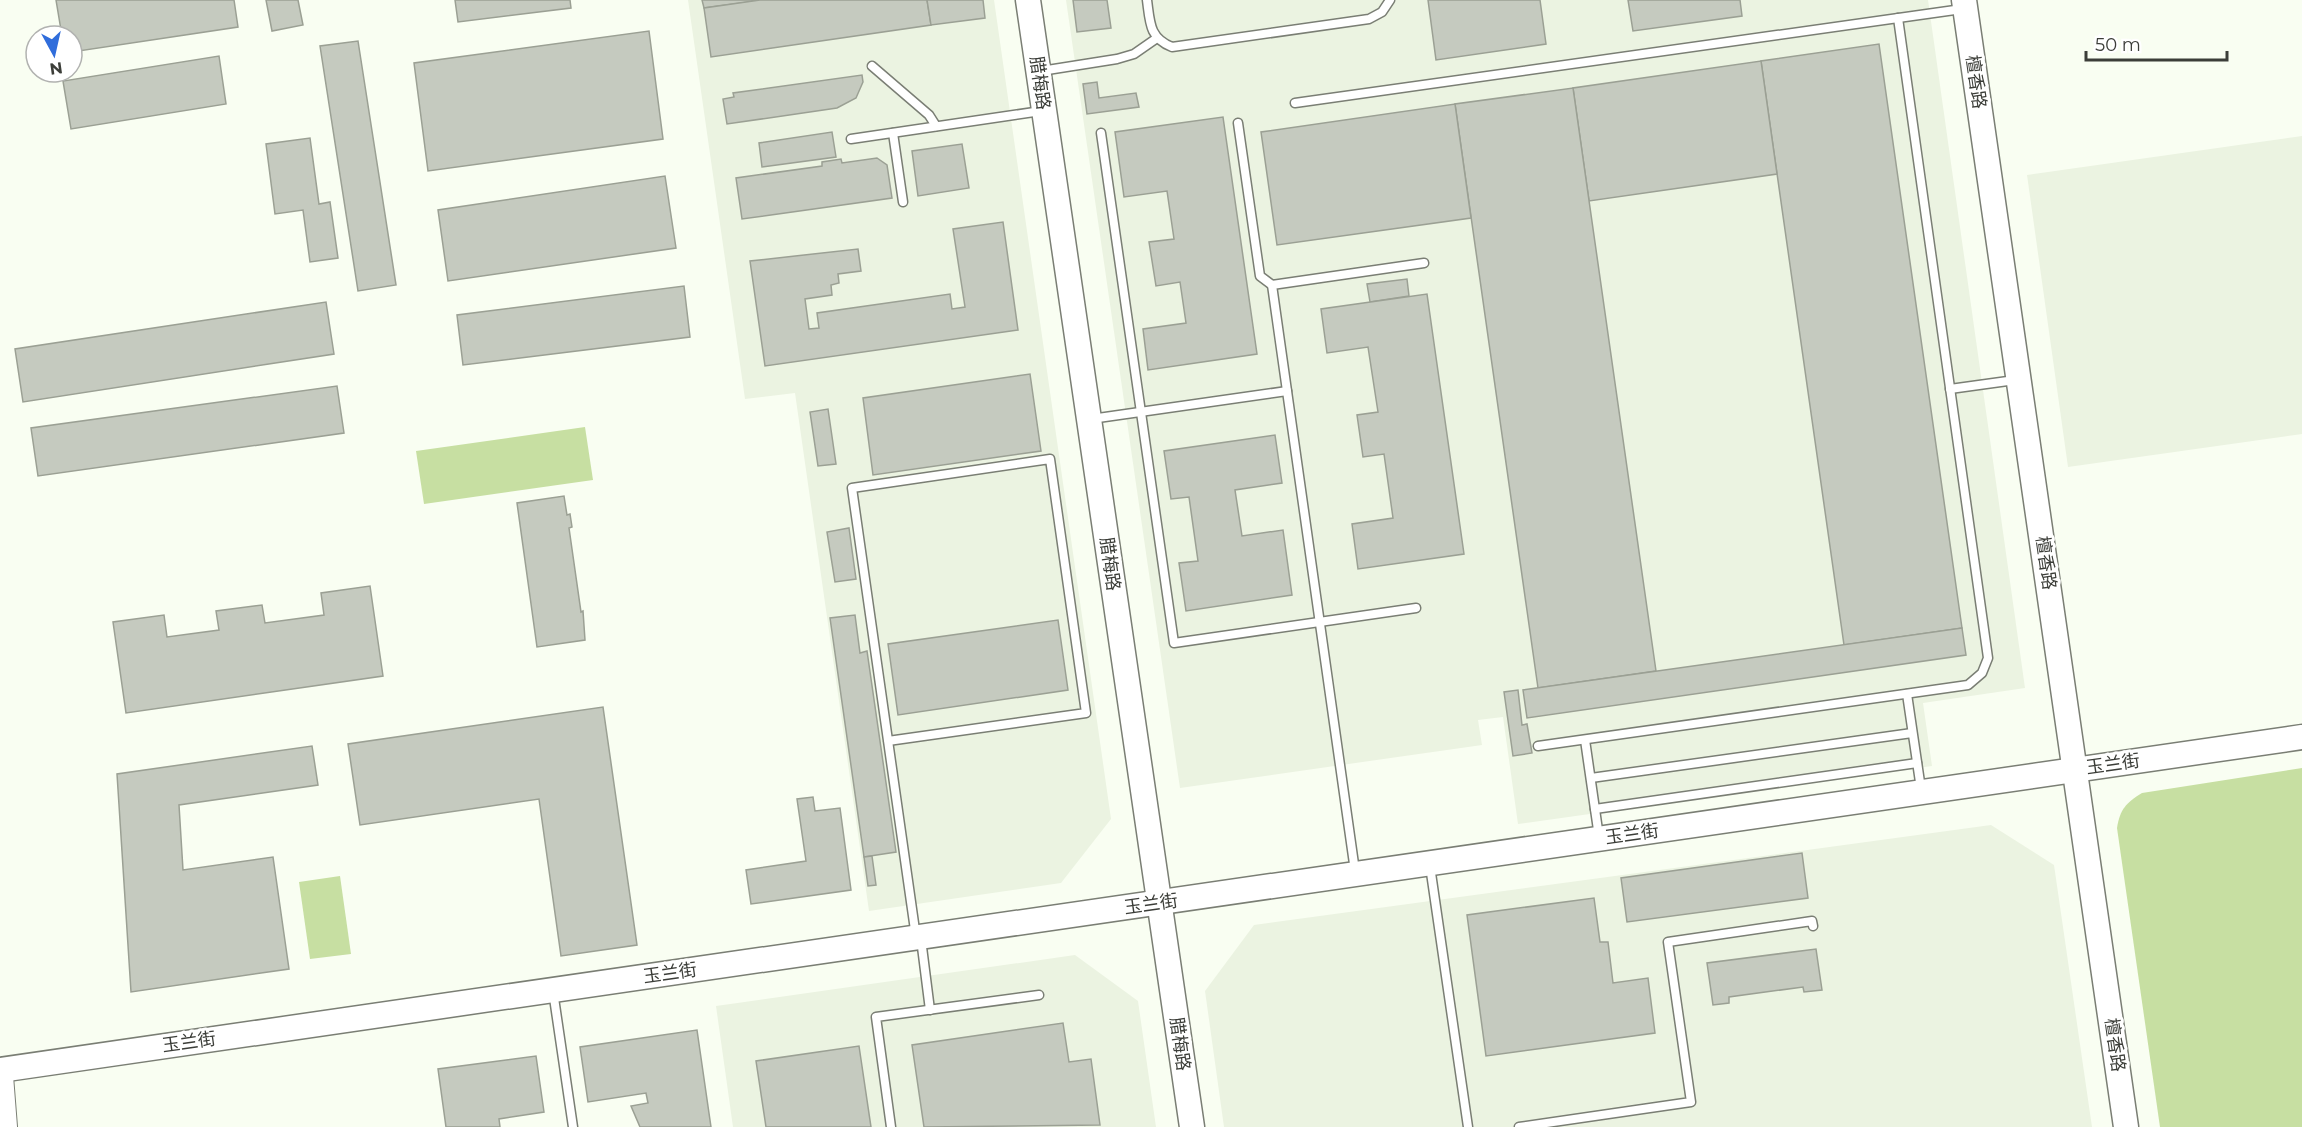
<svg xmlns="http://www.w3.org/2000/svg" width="2302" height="1127" font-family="Montserrat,'Noto Sans SC',sans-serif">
  <rect width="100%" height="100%" fill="#f9fef2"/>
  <g fill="#ebf3e1">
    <path d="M688,0H994L1111,819L1061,883L869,911L795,393L745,399Z"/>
    <path d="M1066,0H1928L2025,688L1923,703L1932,766L1518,824L1503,717L1478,720L1482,745L1180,788Z"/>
    <path d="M2302,136V434L2068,467L2027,175Z"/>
    <path d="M1991,825L2054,865L2092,1127H1224L1205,991L1254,925Z"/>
    <path d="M1075,955L1138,1001L1156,1127H733L716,1006Z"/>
  </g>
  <g fill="#c7dfa2">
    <path d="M585,427L593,480L424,504L416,451Z"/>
    <path d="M2302,768V1127H2160L2117,828C2120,809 2126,803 2142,793Z"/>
    <path d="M340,876L351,954L310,959L299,882Z"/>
  </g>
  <g fill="#c5cabf" stroke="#9ba094" stroke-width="1.5">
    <path d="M56,0H234L238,27L72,52V36H62Z"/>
    <path d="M266,0H298L303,25L272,31Z"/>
    <path d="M455,0H570L571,8L458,22Z"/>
    <path d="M702,0H756V1L704,8Z"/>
    <path d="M927,0L931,25L711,57L704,8L760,0Z"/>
    <path d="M927,0H983L985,18L931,25Z"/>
    <path d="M1073,0H1107L1111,28L1077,32Z"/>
    <path d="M1428,0H1540L1546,44L1436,60Z"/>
    <path d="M1628,0H1740L1742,16L1633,31Z"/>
    <path d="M649,31L663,139L428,171L414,63Z"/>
    <path d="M358,41L396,285L358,291L320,46Z"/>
    <path d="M1879,44L1962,628L1844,645L1761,61Z"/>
    <path d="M219,56L226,104L71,129L63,81Z"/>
    <path d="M1761,61L1777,174L1589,201L1573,88Z"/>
    <path d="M862,75L863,82L856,98L837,108L727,124L723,99L734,97L733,93Z"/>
    <path d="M1097,82L1099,98L1136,93L1139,107L1087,114L1083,84Z"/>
    <path d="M1573,88L1656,671L1538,688L1455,104Z"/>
    <path d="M1455,104L1471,218L1277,245L1261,132Z"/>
    <path d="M1223,117L1257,354L1148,370L1143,329L1186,323L1180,282L1156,286L1149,242L1174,239L1167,191L1124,197L1115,132Z"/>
    <path d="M832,132L836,157L762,167L759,143Z"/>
    <path d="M310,138L319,204L330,202L338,258L310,262L303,210L275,214L266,144Z"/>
    <path d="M962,144L969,188L918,196L912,151Z"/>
    <path d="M877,158L887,165L892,198L742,219L736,178L822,166V162L841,159L842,163Z"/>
    <path d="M665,176L676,248L448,281L438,210Z"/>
    <path d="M1003,222L1018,330L765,366L750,261L858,249L861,271L838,274L839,283L831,285L832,295L805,299L809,329L819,328L817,313L950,294L952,309L965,307L953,229Z"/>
    <path d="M1407,279L1409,296L1370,302L1367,284Z"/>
    <path d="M684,286L690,337L463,365L457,315Z"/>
    <path d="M1427,294L1464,554L1358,569L1352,524L1393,518L1384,454L1363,457L1357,415L1378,412L1368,347L1327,353L1321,309Z"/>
    <path d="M326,302L334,354L23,402L15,349Z"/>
    <path d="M1030,374L1041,451L873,475L863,398Z"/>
    <path d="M337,386L344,433L38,476L31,428Z"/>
    <path d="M828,409L836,464L818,466L810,412Z"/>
    <path d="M1275,435L1282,483L1235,490L1242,536L1283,530L1292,595L1186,611L1179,563L1198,561L1189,497L1171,499L1164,451Z"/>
    <path d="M564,496L567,515L570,514L572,527L569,528L581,612L583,611L585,640L537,647L517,503Z"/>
    <path d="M849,528L856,579L835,582L827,532Z"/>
    <path d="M370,586L383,676L126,713L113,622L164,615L167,637L219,630L216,611L262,605L265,623L324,615L321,593Z"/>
    <path d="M855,615L860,653L867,651L896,852L864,857L830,618Z"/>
    <path d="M1058,620L1068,690L898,715L888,644Z"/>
    <path d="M1962,628L1966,655L1527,718L1523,690Z"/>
    <path d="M1518,690L1522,725L1527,724L1532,753L1513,756L1504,692Z"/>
    <path d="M603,707L637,945L561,956L539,799L360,825L348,744Z"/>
    <path d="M312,746L318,785L179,805L183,870L273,857L289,969L131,992L117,774Z"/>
    <path d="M813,797L815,811L840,808L851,890L751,904L746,870L806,861L797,799Z"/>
    <path d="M1802,853L1808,898L1627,922L1621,878Z"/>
    <path d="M872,856L876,885L868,886L864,857Z"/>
    <path d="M1594,898L1600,942H1608L1613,983L1648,978L1655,1033L1486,1056L1467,915Z"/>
    <path d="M1816,949L1822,990L1804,992L1803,987L1729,997V1003L1713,1005L1707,963Z"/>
    <path d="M1063,1023L1069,1062L1091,1059L1100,1125L924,1127L912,1045Z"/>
    <path d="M697,1030L711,1127H640L631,1106L648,1103L646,1093L588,1102L580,1047Z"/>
    <path d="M859,1046L871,1127H766L756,1061Z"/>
    <path d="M536,1056L544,1112L499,1119L500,1127H446L438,1069Z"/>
  </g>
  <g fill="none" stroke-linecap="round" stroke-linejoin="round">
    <g stroke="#7a7e74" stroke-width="11">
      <g id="lane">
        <path d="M1147,0C1150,22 1149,38 1172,47L1369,19L1382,12L1390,0"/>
        <path d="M872,66L929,115L936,126"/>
        <path d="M1041,71L1117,59L1134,54L1157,38"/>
        <path d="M1295,103L1962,9"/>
        <path d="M1238,123L1260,276L1272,285"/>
        <path d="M893,133L903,202"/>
        <path d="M1101,133L1174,643L1416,608"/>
        <path d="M851,139L1041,111"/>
        <path d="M1950,389L2015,380"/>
        <path d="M1091,419L1287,391"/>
        <path d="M1907,694L1921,789"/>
        <path d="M1585,740L1599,837"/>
        <path d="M888,741L1086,713L1050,459L852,488L916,937"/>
        <path d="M1538,746L1968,685L1982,673L1988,658L1898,18"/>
        <path d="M1591,778L1912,733"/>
        <path d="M1595,809L1917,763"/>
        <path d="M1430,866L1468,1127"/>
        <path d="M1355,871L1272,285L1424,263"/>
        <path d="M921,939L930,1010"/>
        <path d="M553,991L573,1127"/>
        <path d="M891,1127L876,1017L1039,995"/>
        <path d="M1519,1127L1691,1102L1668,942L1812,921L1813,926"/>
      </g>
    </g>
    <g stroke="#7a7e74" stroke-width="27">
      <g id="secondary">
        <path d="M1028,0L1192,1127"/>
        <path d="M1964,0L2126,1127"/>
        <path d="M0,1070L2302,737"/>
      </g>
    </g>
    <g stroke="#7a7e74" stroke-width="28">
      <path id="primary" d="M0,1076L4,1127"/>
    </g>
    <use href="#lane" stroke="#fff" stroke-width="8"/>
    <use href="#secondary" stroke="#fff" stroke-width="24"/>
    <use href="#primary" stroke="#fff" stroke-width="26"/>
  </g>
  <g text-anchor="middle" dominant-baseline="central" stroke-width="6" stroke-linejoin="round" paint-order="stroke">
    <g font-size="18" fill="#3c3e39" stroke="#fff">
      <text transform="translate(1976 82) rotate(82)">檀香路</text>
      <text transform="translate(1040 83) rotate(82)">腊梅路</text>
      <text transform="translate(2046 563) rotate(82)">檀香路</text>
      <text transform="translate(1110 564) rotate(82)">腊梅路</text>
      <text transform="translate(2113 764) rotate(-8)">玉兰街</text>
      <text transform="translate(1632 834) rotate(-8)">玉兰街</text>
      <text transform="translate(1151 904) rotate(-8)">玉兰街</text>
      <text transform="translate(670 973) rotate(-8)">玉兰街</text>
      <text transform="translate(189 1042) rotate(-8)">玉兰街</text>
      <text transform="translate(1180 1044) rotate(82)">腊梅路</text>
      <text transform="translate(2115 1045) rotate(82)">檀香路</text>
    </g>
  </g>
  <g transform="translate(54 54) rotate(172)"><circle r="28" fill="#ffffff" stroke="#b1b2b0" stroke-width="1.5"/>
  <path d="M0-4.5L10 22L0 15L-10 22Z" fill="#306ddb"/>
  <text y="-9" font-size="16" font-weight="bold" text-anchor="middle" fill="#3c3e39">N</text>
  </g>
  <path d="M2086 51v9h141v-9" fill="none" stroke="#3c3e39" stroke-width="3"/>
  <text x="2095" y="51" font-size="18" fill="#3c3e39" stroke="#ffffff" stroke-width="4.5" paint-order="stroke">50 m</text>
</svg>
